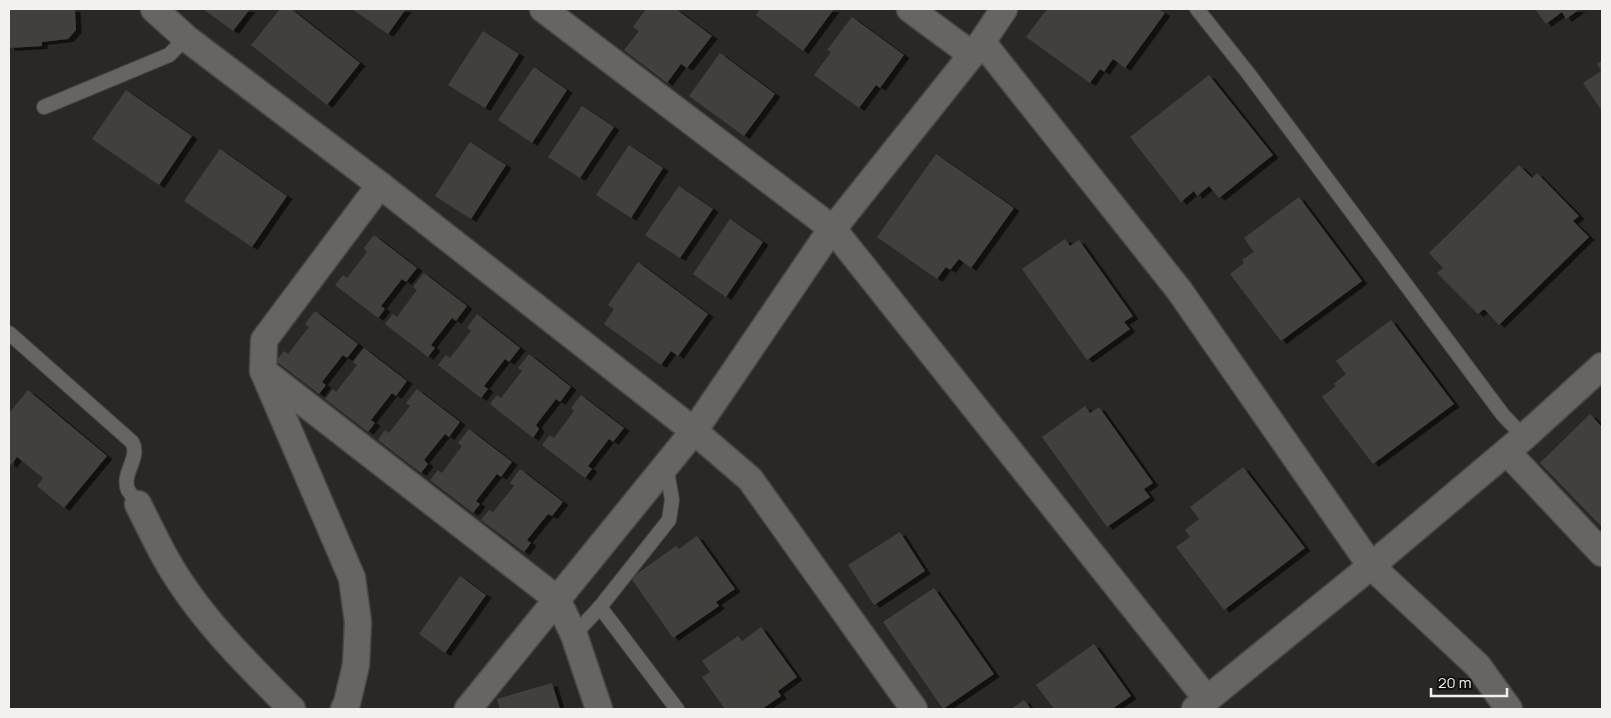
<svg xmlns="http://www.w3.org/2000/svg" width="1611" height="718" font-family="Manrope,sans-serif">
  <defs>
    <filter id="shadow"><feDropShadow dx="5.5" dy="3" stdDeviation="0" flood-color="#0009"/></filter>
  </defs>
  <rect width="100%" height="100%" fill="#2a2826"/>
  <g fill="#42403e" filter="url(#shadow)">
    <path d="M9,9H75L76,30L68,39L42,42V46L9,48Z"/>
    <path d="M203,9H250L233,31Z"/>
    <path d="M280,9H291L360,63L327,105L251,45Z"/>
    <path d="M352,9H406L388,34Z"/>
    <path d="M646,9H676L712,36L687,68L681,64L667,83L624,50L639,31L633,27Z"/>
    <path d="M760,9H834L803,51L756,15Z"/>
    <path d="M1047,9H1158L1165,13L1125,68L1113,59L1104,72L1100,69L1090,83L1026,37Z"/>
    <path d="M1535,9H1580L1566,19L1562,12L1546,24Z"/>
    <path d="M852,17L904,55L880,88L876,85L859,108L814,75L831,52L827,50Z"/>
    <path d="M483,31L519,54L485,108L448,85Z"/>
    <path d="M720,53L775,94L744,136L689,96Z"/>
    <path d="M1602,60V111L1583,83L1601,71L1597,64Z"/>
    <path d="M534,67L567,90L532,143L498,120Z"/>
    <path d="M1209,75L1273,155L1219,198L1209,186L1197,196L1194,191L1181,202L1130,137Z"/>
    <path d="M126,90L192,136L159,185L92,139Z"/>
    <path d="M582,106L614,127L580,178L548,157Z"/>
    <path d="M470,142L506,165L471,219L435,196Z"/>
    <path d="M629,145L663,168L631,218L596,195Z"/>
    <path d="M220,149L287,196L252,247L184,201Z"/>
    <path d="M936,154L1014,208L971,268L959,259L950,270L946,267L937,279L877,237Z"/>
    <path d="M1519,165L1532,178L1537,173L1579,216L1573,221L1589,237L1499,325L1484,309L1478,314L1437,273L1443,268L1429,253Z"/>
    <path d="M679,186L713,209L680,258L645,235Z"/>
    <path d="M1299,197L1362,281L1281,341L1230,274L1244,263L1242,260L1254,252L1244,238Z"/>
    <path d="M730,219L763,242L726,297L693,274Z"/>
    <path d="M374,235L417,268L406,282L402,279L381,306L385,309L378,318L335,285L343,275L347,278L367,252L364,248Z"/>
    <path d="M1065,239L1070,246L1079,240L1133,316L1124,322L1130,329L1087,360L1022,269Z"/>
    <path d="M638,262L708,314L678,356L671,351L661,365L604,324L614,309L608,305Z"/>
    <path d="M424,273L467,306L456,321L452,318L431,345L435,348L428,357L385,324L393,314L397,317L417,290L413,287Z"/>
    <path d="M315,311L358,344L347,358L343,355L322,382L326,385L319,394L276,361L284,351L288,354L309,327L305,324Z"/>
    <path d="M477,314L520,348L509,362L505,359L484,386L488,389L481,398L438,365L446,355L450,358L471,331L467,328Z"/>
    <path d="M1391,320L1454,404L1373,464L1322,397L1336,386L1334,384L1346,374L1336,361Z"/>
    <path d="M364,348L407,381L396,396L392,393L371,420L375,423L368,432L325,399L333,389L336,392L357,365L353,362Z"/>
    <path d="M529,354L571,387L560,402L556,399L536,425L539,429L533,438L490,404L497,395L501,398L522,371L518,368Z"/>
    <path d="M417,389L460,422L449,437L445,434L424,460L428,464L421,473L378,440L385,430L389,433L410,406L406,403Z"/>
    <path d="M28,390L107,456L64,508L37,486L43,478L17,457L11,465L9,463V413Z"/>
    <path d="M581,395L624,428L613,442L609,439L588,466L592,469L585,478L542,445L550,435L554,438L574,411L571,408Z"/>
    <path d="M1085,406L1090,413L1099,407L1153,483L1144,489L1150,497L1107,527L1042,437Z"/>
    <path d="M1590,414L1602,427V527L1540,463Z"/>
    <path d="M469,429L512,462L501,477L497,474L476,501L480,504L473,513L430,480L438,470L442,473L462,446L458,443Z"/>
    <path d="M1243,467L1305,548L1224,610L1176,547L1190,537L1185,530L1199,519L1190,507Z"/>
    <path d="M520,469L563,502L552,516L548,514L527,540L531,543L524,552L481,520L489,510L493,512L514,486L510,483Z"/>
    <path d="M900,532L925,571L874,605L848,565Z"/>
    <path d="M697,536L735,589L716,602L719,606L673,638L631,578L676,546L679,549Z"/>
    <path d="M460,576L486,595L445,653L419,634Z"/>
    <path d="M934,588L994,674L943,709L883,622Z"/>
    <path d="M761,627L797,677L778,691L781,696L762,709H725L702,677L710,672L702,661L738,636L742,641Z"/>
    <path d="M1094,644L1131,696L1112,709H1054L1036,685Z"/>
    <path d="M552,683L560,709H500L497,699Z"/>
    <path d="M1024,700L1031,709H1011Z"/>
  </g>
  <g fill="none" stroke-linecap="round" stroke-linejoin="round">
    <g stroke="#494745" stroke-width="16">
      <g id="lane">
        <path d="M1197,9L1248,73L1503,415L1524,437"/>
        <path d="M44,107L169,55L186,38"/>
        <path d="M9,333L132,442C141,458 121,473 128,490C131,495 135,499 138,504"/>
        <path d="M600,607L677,709"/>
        <path d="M574,635L600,607L669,520L672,500L666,465"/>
      </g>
    </g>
    <g stroke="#494745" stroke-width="29">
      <g id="street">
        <path d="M154,9L186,38L380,185L694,431L750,479L914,709"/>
        <path d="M543,9L833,229L1206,698"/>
        <path d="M910,9L971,54"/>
        <path d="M982,42L1179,290L1371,566L1478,666L1509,709"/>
        <path d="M380,185L264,340L263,371L557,599L574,635L599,709"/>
        <path d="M264,373L352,578L358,622L356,665L347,703L344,709"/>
        <path d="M1507,452L1602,553"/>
        <path d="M138,504C147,522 156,541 166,559C198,616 246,663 292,709"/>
        <path d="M468,709L694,431L824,240L982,42L1004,9"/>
        <path d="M1195,709L1371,566L1524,437L1602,366"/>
      </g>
    </g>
    <use href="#lane" stroke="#676563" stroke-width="14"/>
    <use href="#street" stroke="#676563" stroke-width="26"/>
  </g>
  <rect width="1611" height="718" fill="none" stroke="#f3f1f0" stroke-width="20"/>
  <path d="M1431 688v8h76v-8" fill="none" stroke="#f3f1f0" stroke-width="2.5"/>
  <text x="1438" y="688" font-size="15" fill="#f3f1f0" stroke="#121110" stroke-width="4" paint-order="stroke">20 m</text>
</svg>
